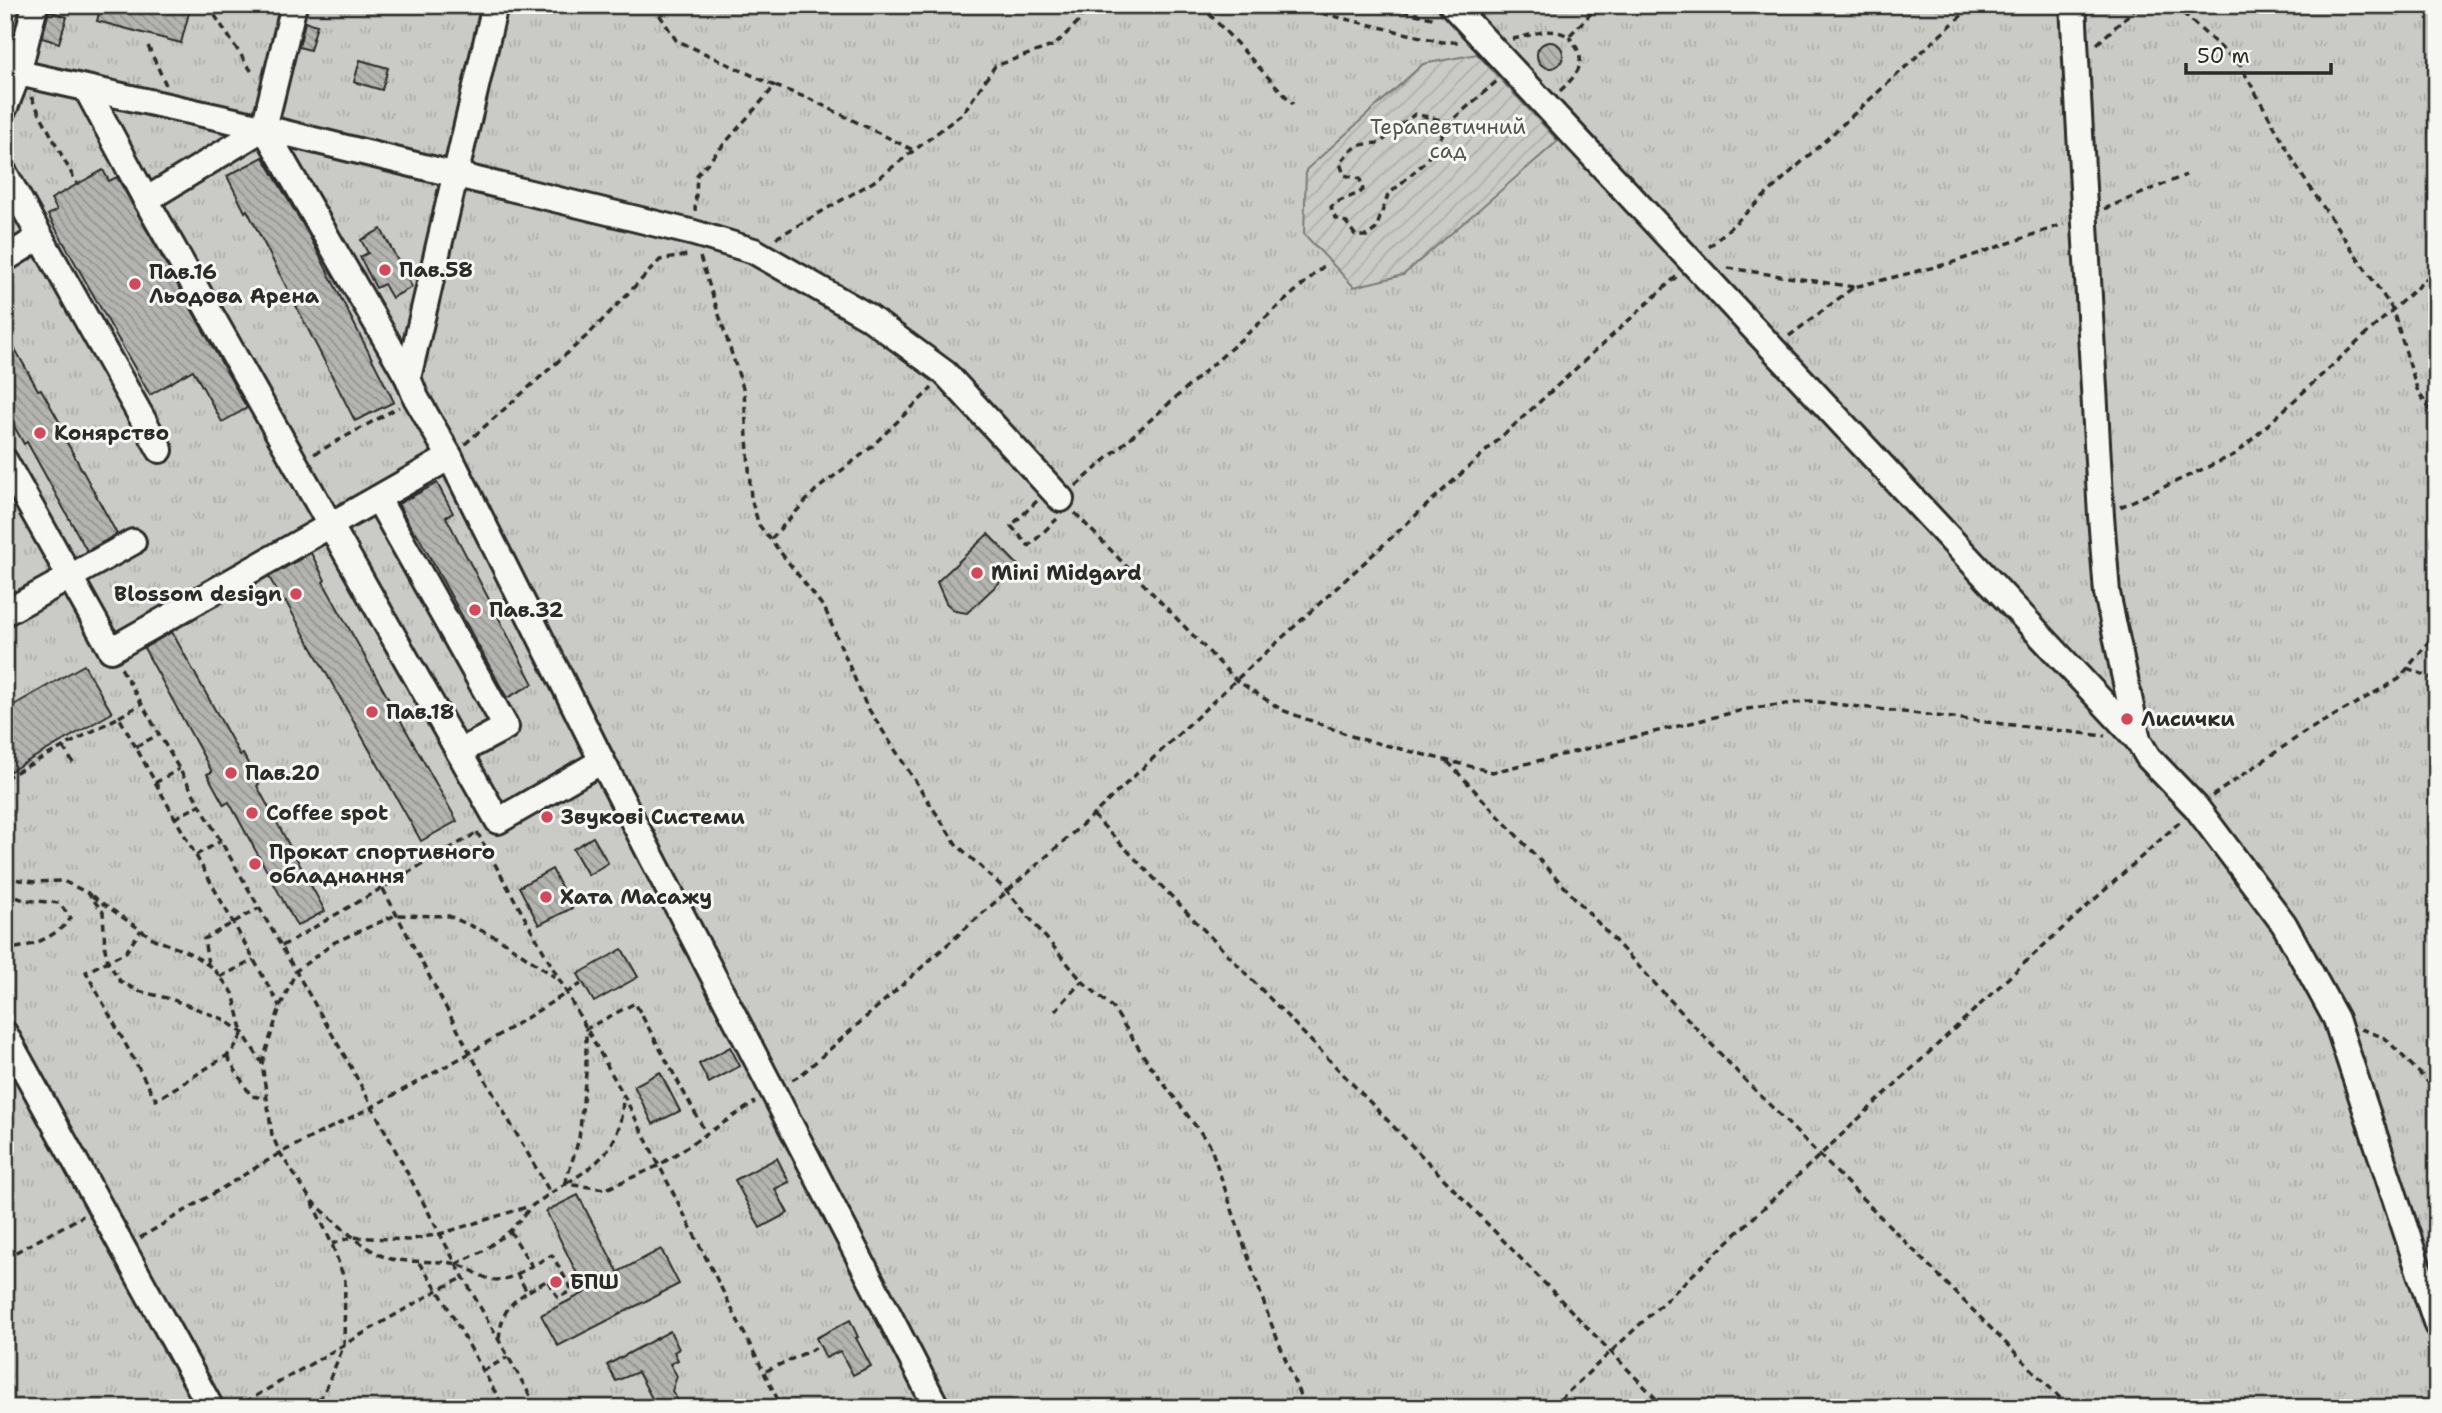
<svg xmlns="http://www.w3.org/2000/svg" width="2442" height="1413" font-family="'Shantell Sans',sans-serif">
  <defs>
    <pattern id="park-tufts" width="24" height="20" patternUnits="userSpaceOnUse" patternTransform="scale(1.75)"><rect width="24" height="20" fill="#cacac7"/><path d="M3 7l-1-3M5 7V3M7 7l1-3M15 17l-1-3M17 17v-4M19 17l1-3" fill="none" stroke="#aeaeab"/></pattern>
    <pattern id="garden-furrows" width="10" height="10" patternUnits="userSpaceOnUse" patternTransform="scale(1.75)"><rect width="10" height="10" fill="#cacac7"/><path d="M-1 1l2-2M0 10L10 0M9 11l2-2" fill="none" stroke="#aeaeab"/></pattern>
    <pattern id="building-back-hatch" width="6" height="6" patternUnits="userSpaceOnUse" patternTransform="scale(1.75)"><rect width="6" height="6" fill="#b4b4b1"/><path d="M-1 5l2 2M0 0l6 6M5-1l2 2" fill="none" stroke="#939390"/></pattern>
  </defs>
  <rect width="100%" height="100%" fill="#eaeae6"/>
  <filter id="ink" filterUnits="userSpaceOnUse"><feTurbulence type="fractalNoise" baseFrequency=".0143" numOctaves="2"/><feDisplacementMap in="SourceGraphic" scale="14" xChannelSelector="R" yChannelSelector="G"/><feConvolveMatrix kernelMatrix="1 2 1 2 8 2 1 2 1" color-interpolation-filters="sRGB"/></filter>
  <g filter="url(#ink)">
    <rect fill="url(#park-tufts)" stroke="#7a7a79" stroke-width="2" x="5" y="5" width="2432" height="1403"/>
    <path fill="url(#garden-furrows)" stroke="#7a7a79" stroke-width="2" d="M1477,54L1558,141L1403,275L1354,287L1304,234L1306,170L1423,64Z"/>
    <g fill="url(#building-back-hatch)" stroke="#2b2b2b" stroke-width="2">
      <path d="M101,5H191L181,43L97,21Z"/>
      <path d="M49,11L67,17L59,43L42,38Z"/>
      <path d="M305,22L317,25L310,50L299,47Z"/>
      <circle cx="1550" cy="55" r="13"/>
      <path d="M360,60L388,68L382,90L354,82Z"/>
      <path d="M263,157L309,235L394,402L355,421L247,210L245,212L227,176Z"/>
      <path d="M103,170L109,181L117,177L247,408L222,422L193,370L150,395L48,215L57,210L51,199Z"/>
      <path d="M381,229L412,287L392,298L384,284L376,288L360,257L368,253L361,240Z"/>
      <path d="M5,331L38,390L41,389L60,423L57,424L117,534L87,551L27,442L24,444L5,410Z"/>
      <path d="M437,483L453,513L446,517L533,684L507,698L416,532L414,533L398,504Z"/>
      <path d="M988,534L1018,565L967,613L955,611L946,603L937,582Z"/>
      <path d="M311,553L325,580L323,582L457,821L421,841L286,602L284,603L269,577Z"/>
      <path d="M172,632L240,755L243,754L259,784L257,786L325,911L297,926L229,802L224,805L207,774L212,772L144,648Z"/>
      <path d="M84,665L112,713L5,774V710Z"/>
      <path d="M593,837L608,863L588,875L573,849Z"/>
      <path d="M552,869L572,908L539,925L519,887Z"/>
      <path d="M622,949L638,977L594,1002L578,974Z"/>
      <path d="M730,1047L740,1066L709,1083L699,1064Z"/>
      <path d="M660,1072L680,1111L653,1124L634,1086Z"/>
      <path d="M777,1158L789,1182L775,1189L788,1213L760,1228L735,1180Z"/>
      <path d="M578,1195L618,1272L661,1249L679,1284L558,1346L541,1315L586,1292L546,1211Z"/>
      <path d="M850,1320L858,1337L856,1338L871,1366L853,1375L840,1351L826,1358L816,1338Z"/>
      <path d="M670,1331L679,1349L674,1352L678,1360L670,1364L677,1376L672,1391L679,1402L666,1408H657L638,1372L616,1381L607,1365Z"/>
    </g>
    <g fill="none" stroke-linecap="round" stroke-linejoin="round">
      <g stroke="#2b2b2b" stroke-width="30">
        <g id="minor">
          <path d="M294,5L264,128L408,378L416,398L450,457L602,761L937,1408"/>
          <path d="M1452,5L2137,739"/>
          <path d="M2073,5L2101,516L2107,593L2138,740L2148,757L2196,807L2284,924L2336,1019L2437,1325"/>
          <path d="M5,70L248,124L694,233L754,251L867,316L945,373L1061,499"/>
          <path d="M87,90L146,200L498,821L602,761"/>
          <path d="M5,107L18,74L35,5"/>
          <path d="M5,174L160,450"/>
          <path d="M146,200L264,128"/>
          <path d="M5,259L40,237"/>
          <path d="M408,378L495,5"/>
          <path d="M5,461L111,650L450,457"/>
          <path d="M378,499L506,727L459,752"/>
          <path d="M5,613L133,542"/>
          <path d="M5,1034L211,1408"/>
        </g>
      </g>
      <g stroke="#2b2b2b" stroke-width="3.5" stroke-dasharray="7 5" stroke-linecap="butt">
        <path d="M208,5L254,75"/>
        <path d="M653,5L676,40L775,86L697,175L695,211"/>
        <path d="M1201,5L1293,104"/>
        <path d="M1287,5L1442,42H1459"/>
        <path d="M1379,5L1436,19"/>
        <path d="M2174,5L2240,65L2301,174L2393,310L2418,392L2437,419"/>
        <path d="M1512,39C1535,36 1545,25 1569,36L1599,5"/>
        <path d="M2097,44L2139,5"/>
        <path d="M148,46L166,85"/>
        <path d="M775,86L810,99L913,150"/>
        <path d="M1560,91C1580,72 1589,60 1569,37"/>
        <path d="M31,97L77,184"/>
        <path d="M1450,122L1426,161L1388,195L1376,229L1367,236H1356L1346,222L1335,218L1331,207C1341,198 1352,198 1363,190L1360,179L1344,175L1340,163C1354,145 1358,144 1381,143L1389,134L1415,114L1450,122L1497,81"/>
        <path d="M2104,209L2186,175"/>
        <path d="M776,238L873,182L963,113L995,66L1055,45L1081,19L1086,5"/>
        <path d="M1709,247L1973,5"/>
        <path d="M700,257L744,391L751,499L759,525L825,609L866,705L956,844L1008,892L1082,981L1113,1008L1149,1064L1210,1145L1269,1318L1305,1408"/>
        <path d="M1728,268L1854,287"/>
        <path d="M1789,336L1854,287L1951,263L2064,224"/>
        <path d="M465,444L590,333L660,260L688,255"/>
        <path d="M314,454L399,407"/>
        <path d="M1076,486L1326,264"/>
        <path d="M1037,501L1011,526L1029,546L1057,519"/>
        <path d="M2120,507L2236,454L2437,269"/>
        <path d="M1075,513L1236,680L1282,710L1357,738L1493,772L1747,709L1810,701L2105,736"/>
        <path d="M771,539L816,490L868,450L932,388"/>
        <path d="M121,668L351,1067L456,1264L537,1408"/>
        <path d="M2407,668L2437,680"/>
        <path d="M119,717L141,704"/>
        <path d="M63,747L75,766"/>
        <path d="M136,747L159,734"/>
        <path d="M1448,762L1743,1078L2070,1408"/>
        <path d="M5,778L119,717L280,1007"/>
        <path d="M155,783L179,769"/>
        <path d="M5,794L10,802"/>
        <path d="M2212,796L2305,732L2399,679L2437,631"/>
        <path d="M1093,815L1665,1408"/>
        <path d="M175,818L200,805"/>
        <path d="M477,832L623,1094L782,1408"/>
        <path d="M196,855L221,841"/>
        <path d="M5,878L35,882L63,881L88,893L103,912L105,949L108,962L120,981L138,991L171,999L223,1019L243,1033L262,1063L272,1135L280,1153L311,1200L332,1244L345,1281L344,1345L324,1393L312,1408"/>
        <path d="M383,889L470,1053L551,1194"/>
        <path d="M5,893L24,900L59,903L71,918C57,936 30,948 7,949L5,947"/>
        <path d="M92,896L154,939L192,954L214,969L233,993L243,1033L231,1053L156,1100L86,972L126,952L141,930"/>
        <path d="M282,946L478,832"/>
        <path d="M208,964L204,939L259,908"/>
        <path d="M220,977L254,960"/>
        <path d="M1055,1011L1082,981"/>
        <path d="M2361,1029L2385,1038L2437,1091"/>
        <path d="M227,1056L251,1096L265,1098"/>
        <path d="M262,1063L280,1007L296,971L335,942L396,915L449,916L500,939L555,977"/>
        <path d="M792,1080L802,1074L1093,815L1236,680L1677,276"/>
        <path d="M567,1183C605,1160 622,1142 623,1096"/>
        <path d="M565,1184L579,1139L586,1073V1029L635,1003L706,1133"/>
        <path d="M312,1201C331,1218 368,1254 391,1259C410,1263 441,1260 457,1264C481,1272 489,1289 517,1274L527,1292C506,1306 502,1314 499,1339"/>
        <path d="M510,1231L532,1266"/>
        <path d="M140,1238L280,1153L372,1107L470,1053L581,984"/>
        <path d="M2431,1240L2437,1234"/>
        <path d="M332,1244L352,1237L408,1240L440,1234L530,1206"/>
        <path d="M5,1258L83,1216"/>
        <path d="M419,1263L438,1290L504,1408"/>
        <path d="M456,1264L483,1251L510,1231L533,1205L565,1184L606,1189L658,1166L755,1102"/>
        <path d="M517,1274L552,1255L572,1290L558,1298L548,1280L527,1292"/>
        <path d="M483,1371L508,1357"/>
        <path d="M766,1371L820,1346"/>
        <path d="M235,1408L438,1290L463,1278"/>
        <path d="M1551,1408L2020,967L2182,820"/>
      </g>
      <use href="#minor" stroke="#f6f6f2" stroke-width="24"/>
    </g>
  </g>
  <g fill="#d1495b" stroke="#f6f6f2" stroke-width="2.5">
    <circle cx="385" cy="270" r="7"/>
    <circle cx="135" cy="284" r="7"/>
    <circle cx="40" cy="433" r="7"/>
    <circle cx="977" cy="573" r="7"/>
    <circle cx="296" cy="594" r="7"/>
    <circle cx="475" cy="610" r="7"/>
    <circle cx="372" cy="712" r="7"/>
    <circle cx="2127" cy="719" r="7"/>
    <circle cx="231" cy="773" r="7"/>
    <circle cx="252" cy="813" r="7"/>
    <circle cx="547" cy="817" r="7"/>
    <circle cx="255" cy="864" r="7"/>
    <circle cx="546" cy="897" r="7"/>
    <circle cx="556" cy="1282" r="7"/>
  </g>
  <g text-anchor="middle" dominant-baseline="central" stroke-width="6" stroke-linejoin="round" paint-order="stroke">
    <g font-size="21" fill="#535352" stroke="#f6f6f2">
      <text x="1448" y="127">Терапевтичний<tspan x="1448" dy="24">сад</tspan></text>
    </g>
    <g font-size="21" font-weight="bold" fill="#2b2b2b" stroke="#f6f6f2" text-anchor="start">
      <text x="399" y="270">Пав.58</text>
      <text x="149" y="272">Пав.16<tspan x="149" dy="24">Льодова Арена</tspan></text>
      <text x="54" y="433">Конярство</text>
      <text x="991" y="573">Mini Midgard</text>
      <text x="282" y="594" text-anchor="end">Blossom design</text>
      <text x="489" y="610">Пав.32</text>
      <text x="386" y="712">Пав.18</text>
      <text x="2141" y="719">Лисички</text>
      <text x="245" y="773">Пав.20</text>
      <text x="266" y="813">Coffee spot</text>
      <text x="561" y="817">Звукові Системи</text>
      <text x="269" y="852">Прокат спортивного<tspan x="269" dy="24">обладнання</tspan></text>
      <text x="560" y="897">Хата Масажу</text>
      <text x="570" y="1282">БПШ</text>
    </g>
  </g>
  <rect width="2442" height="1413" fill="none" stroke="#f6f6f2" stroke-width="28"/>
  <rect x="14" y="14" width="2414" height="1385" fill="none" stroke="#2b2b2b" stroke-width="2.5" filter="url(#ink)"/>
  <path d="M2186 63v10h145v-10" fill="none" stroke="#2b2b2b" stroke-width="3.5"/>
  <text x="2197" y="63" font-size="21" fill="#2b2b2b" stroke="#f6f6f2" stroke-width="5" paint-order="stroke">50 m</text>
</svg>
